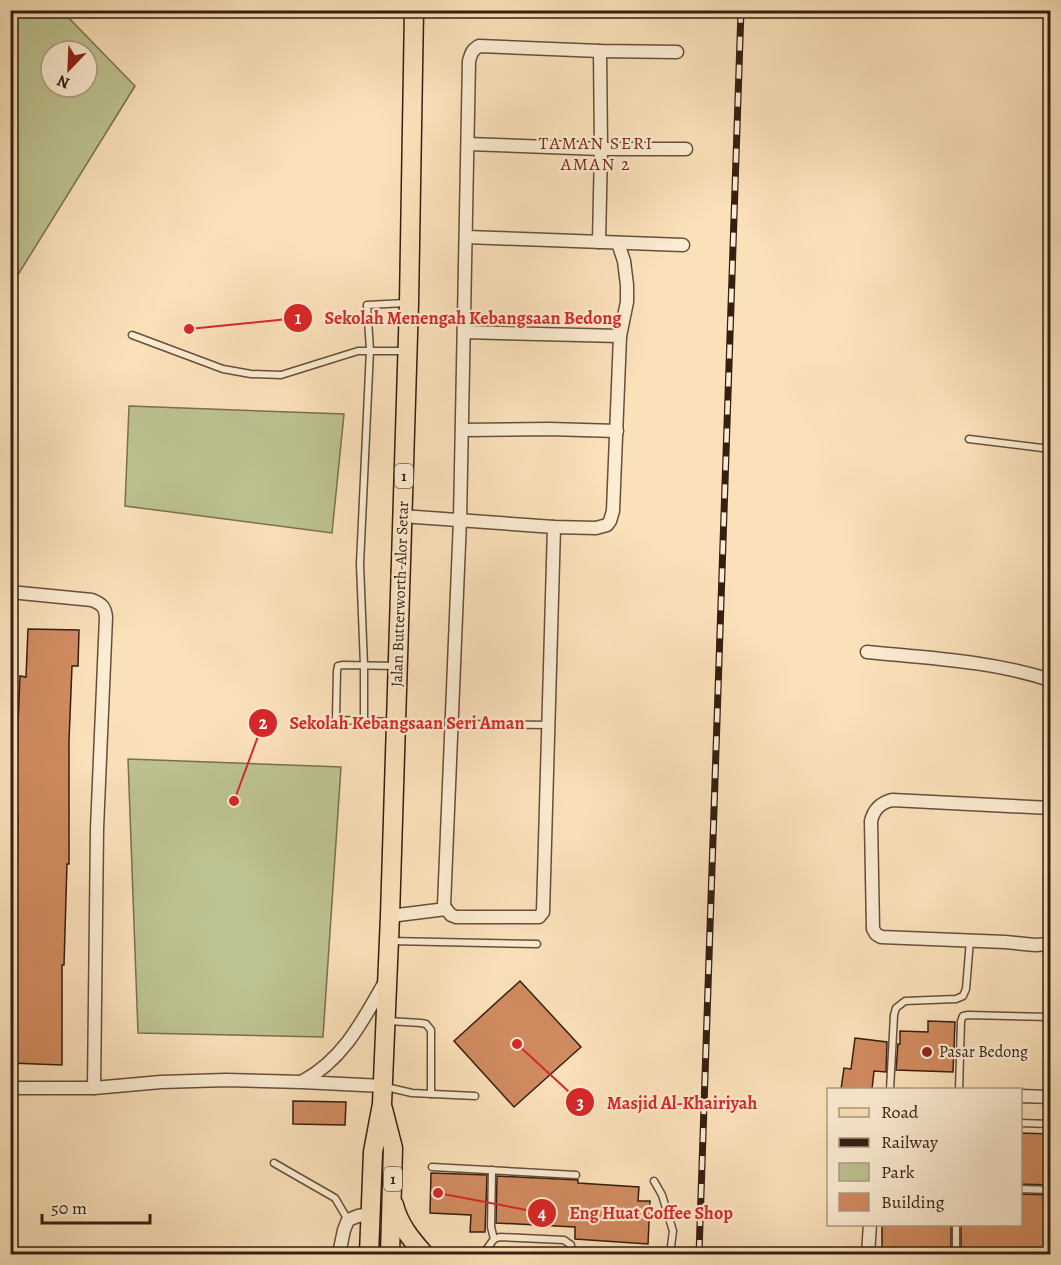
<svg xmlns="http://www.w3.org/2000/svg" width="1061" height="1265" font-family="Alegreya,serif">
  <rect width="100%" height="100%" fill="#fbe1ba"/>
  <filter id="stains"><feTurbulence type="fractalNoise" baseFrequency=".00333" numOctaves="4"/><feColorMatrix values="0 0 0 0 .2 0 0 0 0 .09 0 0 0 0 .02 0 0 0 .5 -.17"/></filter>
  <radialGradient id="worn" r=".72"><stop offset=".6" stop-color="#630" stop-opacity="0"/><stop offset="1" stop-color="#630" stop-opacity=".3"/></radialGradient>
  <g fill="#bdc390" stroke="#797051" stroke-width="1.5" fill-rule="evenodd">
    <path d="M11,10L62,11L135,86L11,286ZM51,51H87V87H51Z"/>
    <path d="M129,406L344,414L332,533L125,506Z"/>
    <path d="M128,759L341,767L323,1037L138,1033Z"/>
  </g>
  <g fill="#d18b60" stroke="#351e12" stroke-width="1.5">
    <path d="M28,629L79,630L78,666H72L69,741V864H67L64,965H62V1065L10,1063L11,977H12L15,877H17L18,814H17L18,725L20,676L26,677Z"/>
    <path d="M520,981L581,1047L514,1107L454,1041Z"/>
    <path d="M928,1021L955,1022L953,1072L896,1070L898,1044H900V1031L928,1032Z"/>
    <path d="M855,1038L887,1042L886,1072L874,1071L872,1089H841L844,1068L851,1069Z"/>
    <path d="M293,1101L346,1102L345,1125L293,1124Z"/>
    <path d="M1020,1133L1050,1134V1185L1020,1184Z"/>
    <path d="M431,1173L487,1175L485,1232H470L471,1215L430,1213Z"/>
    <path d="M497,1176L578,1180V1183L639,1187L638,1201H650L648,1244L575,1239V1227L496,1223Z"/>
    <path d="M1020,1194L1050,1195V1254H961V1224H1020Z"/>
    <rect x="882" y="1224" width="69" height="30"/>
  </g>
  <g fill="none" stroke-linecap="round" stroke-linejoin="round">
    <g stroke="#664f3c" stroke-width="9">
      <g id="lane">
        <path d="M132,335L223,369L251,374L281,375L358,351H406"/>
        <path d="M969,439L1050,449"/>
        <path d="M364,722V666L360,564L370,350L367,305L406,303"/>
        <path d="M395,722L339,720L336,717L337,671L338,666L343,665L396,666"/>
        <path d="M452,724L548,725"/>
        <path d="M390,941L537,944"/>
        <path d="M388,1021L421,1023L426,1024L431,1030V1094"/>
        <path d="M386,1087L412,1093L475,1096"/>
        <path d="M890,1090L894,1015L896,1008L905,1001L956,999L963,996L966,989L970,940"/>
        <path d="M959,1090L961,1021L963,1016L968,1015L1050,1017"/>
        <path d="M1020,1123L1050,1124"/>
        <path d="M274,1163L335,1198L348,1220"/>
        <path d="M432,1167L576,1175"/>
        <path d="M492,1170L491,1227L494,1239"/>
        <path d="M654,1181L662,1195L673,1231L670,1254"/>
        <path d="M1020,1189L1050,1190"/>
        <path d="M483,1254L494,1239L500,1237L564,1240L571,1245V1254"/>
        <path d="M956,1254V1224"/>
      </g>
    </g>
    <g stroke="#664f3c" stroke-width="15">
      <g id="street">
        <path d="M468,144L601,149H686"/>
        <path d="M466,237L683,245"/>
        <path d="M599,242L601,149L600,51"/>
        <path d="M464,332L620,336"/>
        <path d="M462,430L549,429L617,431"/>
        <path d="M402,516L554,527L596,528L607,525L610,521L613,511L620,336L627,302V285L624,261L618,243"/>
        <path d="M10,592L92,600C102,604 105,607 106,617L97,829L94,1088"/>
        <path d="M867,652C928,658 992,661 1050,680"/>
        <path d="M1050,808L892,800C880,803 874,809 871,821L873,929L876,934L881,937L1005,942L1035,945L1050,944"/>
        <path d="M446,909L444,906L460,520L469,61C471,54 472,50 479,46L600,51L677,52"/>
        <path d="M390,916L446,909L451,915L456,917H539L543,912L554,527"/>
        <path d="M303,1081C344,1059 363,1020 386,980"/>
        <path d="M10,1088H94L161,1082L226,1080L302,1082L383,1086"/>
        <path d="M1020,1096L1050,1097"/>
        <path d="M339,1254L344,1230L348,1220L358,1216L370,1214"/>
        <path d="M868,1254L870,1224"/>
      </g>
    </g>
    <g stroke="#351e12" stroke-width="21">
      <g id="primary">
        <path d="M383,1109L393,1148L390,1254"/>
        <path d="M394,1205C399,1225 411,1239 424,1254"/>
        <path d="M369,1254L373,1152L382,1104L390,916L409,303L414,10"/>
      </g>
    </g>
    <use href="#lane" stroke="#fcecd2" stroke-width="6"/>
    <use href="#street" stroke="#fcecd2" stroke-width="12"/>
    <use href="#primary" stroke="#fbe1ba" stroke-width="18"/>
    <g stroke="#351e12" stroke-width="7">
      <path id="rail" d="M699,1254L741,10"/>
    </g>
    <use href="#rail" stroke="#fcecd2" stroke-width="4.5" stroke-dasharray="14" stroke-linecap="butt"/>
  </g>
  <circle fill="#8f2418" stroke="#fcecd2" stroke-width="2" cx="927" cy="1052" r="6"/>
  <g text-anchor="middle" dominant-baseline="central" stroke-width="4.5" stroke-linejoin="round" paint-order="stroke">
    <g fill="#fcecd2" stroke="#715c4c" stroke-width="1.5">
      <rect x="395" y="464" width="18" height="24" rx="4.5"/>
      <rect x="384" y="1167" width="18" height="24" rx="4.5"/>
    </g>
    <g font-size="15" font-weight="bold" fill="#351e12">
      <text x="404" y="476">1</text>
      <text x="393" y="1179">1</text>
    </g>
    <g font-size="16" fill="#351e12" stroke="#fcecd2">
      <text transform="translate(400 594) rotate(-88)">Jalan Butterworth-Alor Setar</text>
    </g>
    <g font-size="16" fill="#351e12" stroke="#fcecd2" text-anchor="start">
      <text x="939" y="1052">Pasar Bedong</text>
    </g>
    <g font-size="18" letter-spacing="1.5" fill="#7a1f14" stroke="#fcecd2">
      <text x="596" y="143">TAMAN SERI<tspan x="596" dy="21">AMAN 2</tspan></text>
    </g>
  </g>
  <path fill="none" stroke="#d62828" stroke-width="2" d="M189 329L298 318M234 801L263 723M517 1044L580 1102M438 1193L542 1213"/>
  <g fill="#d62828" stroke="#fcecd2" stroke-width="2">
    <circle cx="189" cy="329" r="6"/>
    <circle cx="234" cy="801" r="6"/>
    <circle cx="517" cy="1044" r="6"/>
    <circle cx="438" cy="1193" r="6"/>
    <circle cx="298" cy="318" r="15"/>
    <circle cx="263" cy="723" r="15"/>
    <circle cx="580" cy="1102" r="15"/>
    <circle cx="542" cy="1213" r="15"/>
  </g>
  <g font-size="18" text-anchor="middle" font-weight="bold" fill="#fff">
    <text x="298" y="324">1</text>
    <text x="263" y="729">2</text>
    <text x="580" y="1109">3</text>
    <text x="542" y="1219">4</text>
  </g>
  <g font-size="18" text-anchor="middle" font-weight="bold" fill="#d62828" stroke="#fcecd2" stroke-width="4.5" stroke-linejoin="round" paint-order="stroke">
    <text x="473" y="324">Sekolah Menengah Kebangsaan Bedong</text>
    <text x="407" y="729">Sekolah Kebangsaan Seri Aman</text>
    <text x="682" y="1109">Masjid Al-Khairiyah</text>
    <text x="651" y="1219">Eng Huat Coffee Shop</text>
  </g>
  <rect width="1061" height="1265" fill="none" stroke="#fbe1ba" stroke-width="36"/>
  <rect x="12" y="12" width="1037" height="1241" fill="none" stroke="#351e12" stroke-width="3"/>
  <rect x="18" y="18" width="1025" height="1229" fill="none" stroke="#351e12" stroke-width="1.5"/>
  <rect x="827" y="1088" width="195" height="138" fill="#fcecd2" stroke="#ac9a85" stroke-width="1.5"/>
  <rect x="839" y="1108" width="30" height="9" fill="#fbe1ba" stroke="#ac9a85" stroke-width="1.5"/>
  <text x="881" y="1118" font-size="18" fill="#351e12">Road</text>
  <rect x="839" y="1138" width="30" height="9" fill="#351e12" stroke="#ac9a85" stroke-width="1.5"/>
  <text x="881" y="1148" font-size="18" fill="#351e12">Railway</text>
  <rect x="839" y="1163" width="30" height="18" fill="#bdc390" stroke="#ac9a85" stroke-width="1.5"/>
  <text x="881" y="1178" font-size="18" fill="#351e12">Park</text>
  <rect x="839" y="1193" width="30" height="18" fill="#d18b60" stroke="#ac9a85" stroke-width="1.5"/>
  <text x="881" y="1208" font-size="18" fill="#351e12">Building</text>
  <g transform="translate(69 69) rotate(203)"><circle r="28" fill="#fcecd2" stroke="#ac9a85" stroke-width="1.5"/>
  <path d="M0-4.5L10 22L0 15L-10 22Z" fill="#8f2418"/>
  <text y="-9" font-size="16" font-weight="bold" text-anchor="middle" fill="#351e12">N</text>
  </g>
  <path d="M42 1214v9h108v-9" fill="none" stroke="#351e12" stroke-width="3"/>
  <text x="51" y="1214" font-size="18" fill="#351e12" stroke="#fcecd2" stroke-width="4.5" paint-order="stroke">50 m</text>
  <rect width="100%" height="100%" filter="url(#stains)"/>
  <rect width="100%" height="100%" fill="url(#worn)"/>
</svg>
